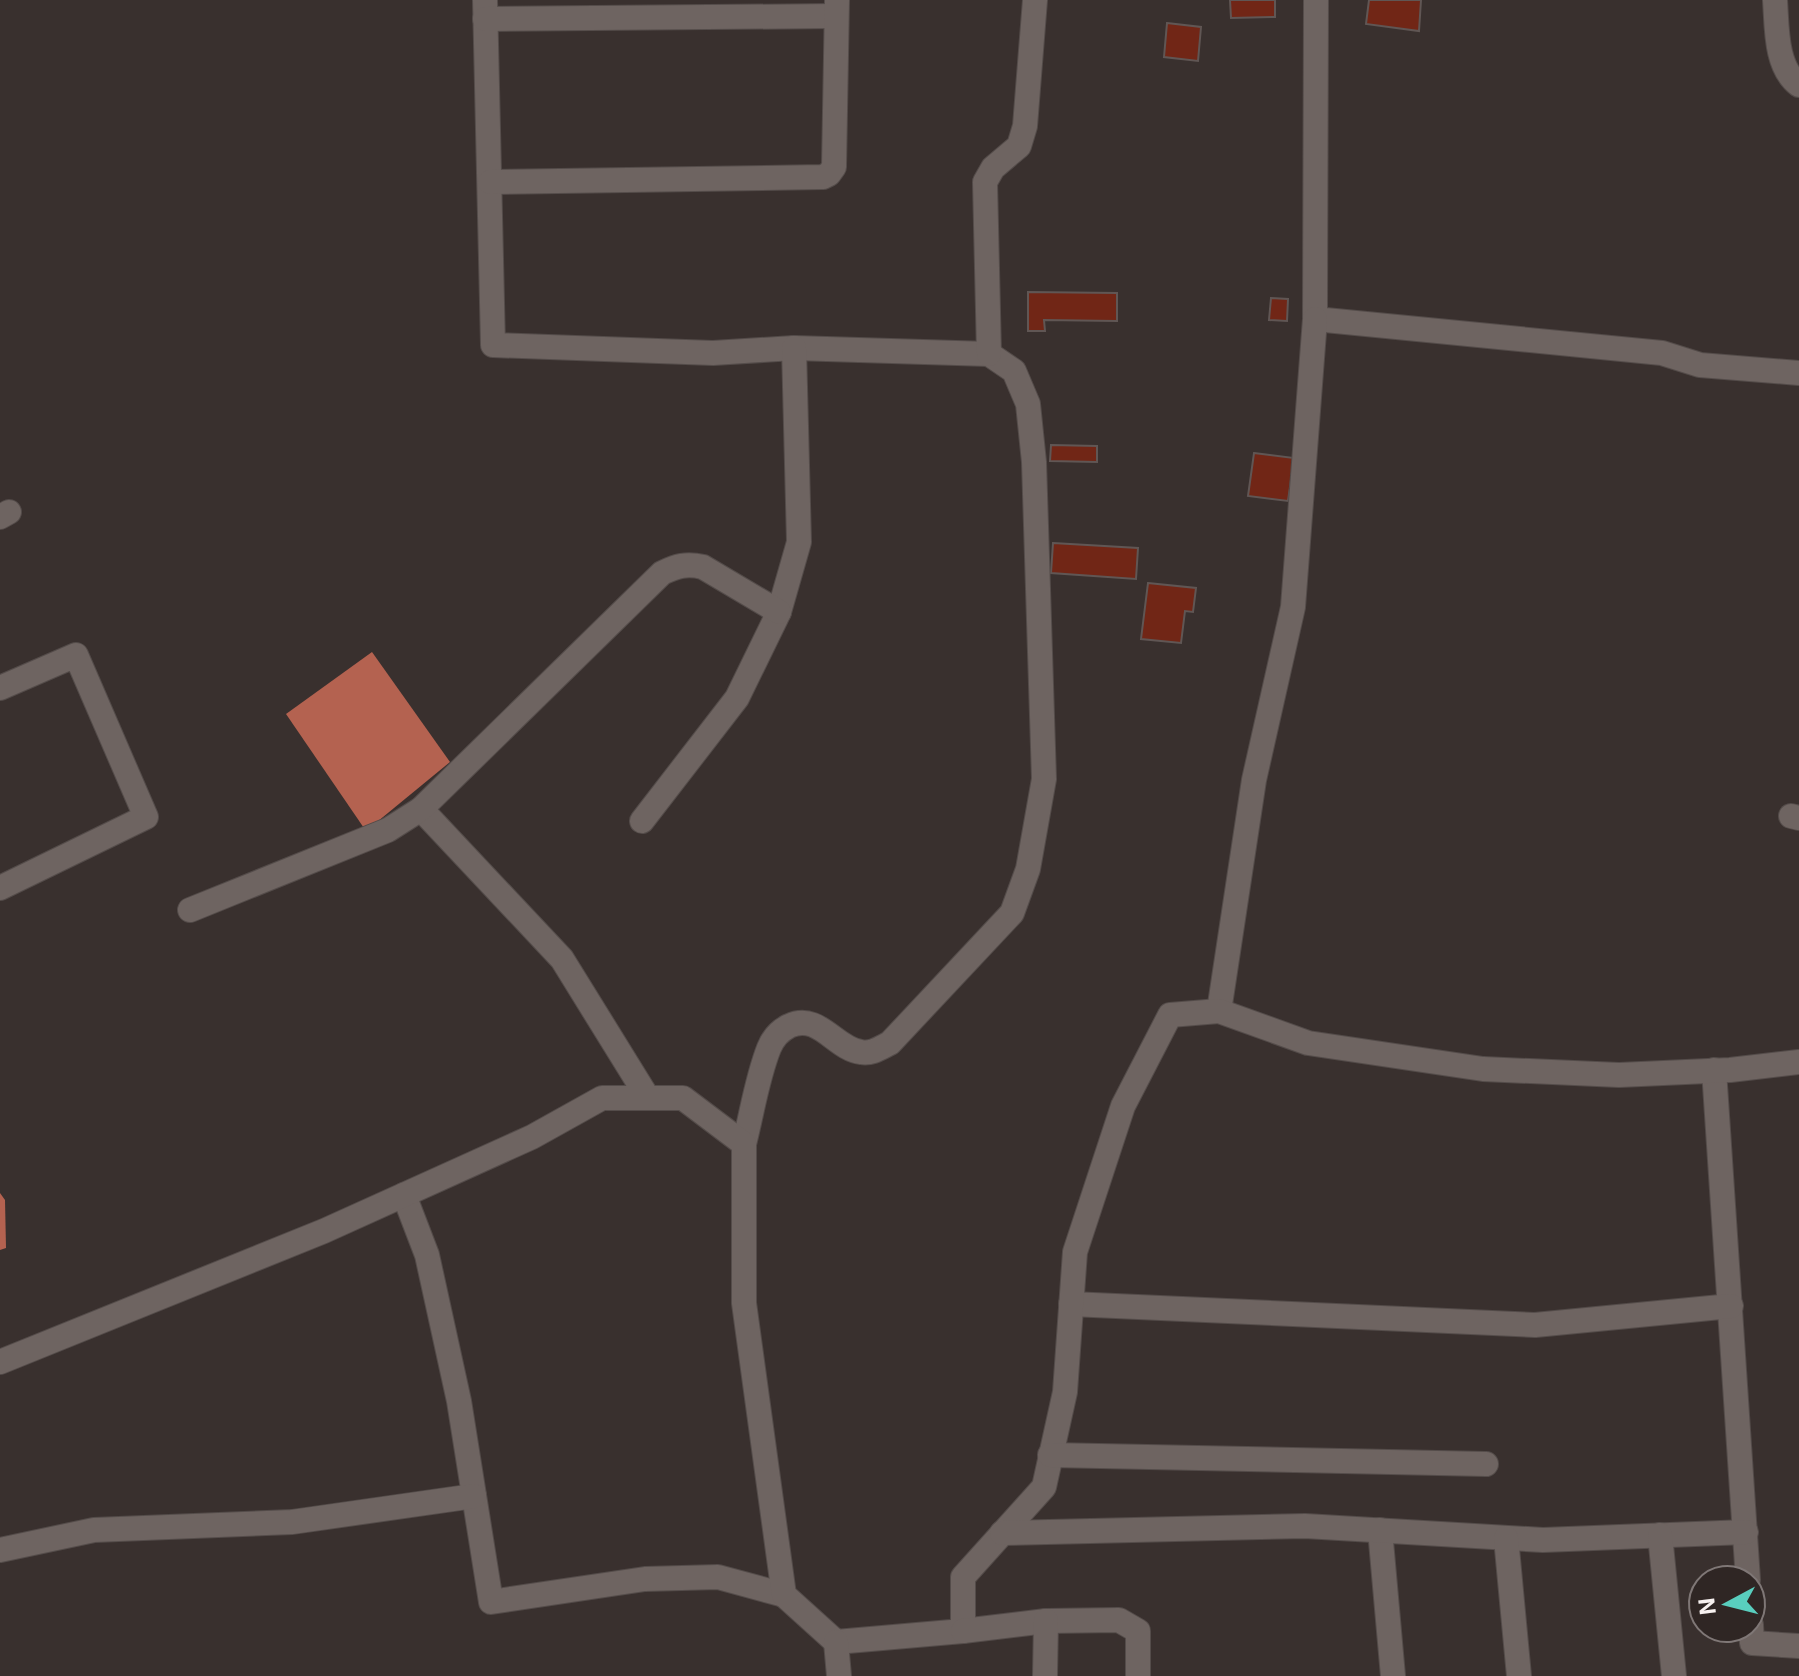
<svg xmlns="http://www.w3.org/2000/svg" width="1799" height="1676" font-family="Inter,sans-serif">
  <rect width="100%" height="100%" fill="#39302e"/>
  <g fill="#b46250">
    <path d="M372,652L450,762L366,831L286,714Z"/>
    <path d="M0,1193L5,1200L6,1248L0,1250Z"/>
  </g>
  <g fill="#712616" stroke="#605654" stroke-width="2">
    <path d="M1230,0H1275V17L1231,18Z"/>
    <path d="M1369,0H1421L1419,31L1366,24Z"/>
    <path d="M1167,23L1201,27L1198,61L1164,57Z"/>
    <path d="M1028,292L1117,293V321L1044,320L1045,331H1028Z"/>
    <path d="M1271,298L1288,299L1287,321L1269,320Z"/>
    <path d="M1051,445L1097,446V462L1050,461Z"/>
    <path d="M1254,453L1294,458L1288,501L1248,496Z"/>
    <path d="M1053,543L1138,548L1136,579L1051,573Z"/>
    <path d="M1148,583L1196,588L1193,612L1185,611L1181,643L1141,639Z"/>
  </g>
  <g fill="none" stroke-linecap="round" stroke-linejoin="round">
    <g stroke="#544c4a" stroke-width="26">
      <g id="street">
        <path d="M485,0L493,345L713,353L794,348L989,354L1014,371L1028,404L1034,462L1044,779L1028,869L1012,913L890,1043C880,1048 872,1054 861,1052C835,1049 819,1012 789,1026C779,1031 773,1038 769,1048C757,1078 752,1113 744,1144"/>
        <path d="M1316,0L1315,319L1662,353L1700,365L1799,373"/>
        <path d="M1775,0C1777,27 1775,67 1799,85"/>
        <path d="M485,19L836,16"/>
        <path d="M490,182L823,177L829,174L834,167L837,0"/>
        <path d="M989,354L985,182L993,168L1019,146L1025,126L1035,0"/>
        <path d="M0,517L9,512"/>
        <path d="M0,688L76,655L146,817L0,888"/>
        <path d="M421,809L562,959L648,1098"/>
        <path d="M1791,816L1799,818"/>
        <path d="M642,821L737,698L779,612L799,542L794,348"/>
        <path d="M190,910L388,830L421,809L662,573C677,566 686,563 703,567L779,612"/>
        <path d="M1219,1011L1254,780L1293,607L1315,319"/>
        <path d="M1714,1070L1748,1580"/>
        <path d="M404,1195L427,1255L459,1401L491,1602L645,1579L718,1577L784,1595"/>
        <path d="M1071,1304L1535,1325L1731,1306"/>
        <path d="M0,1362L324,1231L532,1137L602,1098H683L744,1144V1303L784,1595L836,1642L963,1631V1577L1044,1487L1065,1392L1075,1252L1123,1106L1170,1015L1219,1011L1308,1043L1483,1069L1619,1075L1730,1070L1799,1062"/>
        <path d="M1050,1455L1486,1464"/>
        <path d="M1380,1530L1393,1676"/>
        <path d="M1002,1533L1305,1526L1543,1540L1746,1532"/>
        <path d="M1660,1535L1674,1676"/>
        <path d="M1506,1538L1519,1676"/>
        <path d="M0,1550L94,1530L292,1522L474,1496"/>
        <path d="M1751,1625L1752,1643L1799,1646"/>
        <path d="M963,1631L1046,1621L1119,1620L1138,1631V1676"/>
        <path d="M836,1642L839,1676"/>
        <path d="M1045,1676L1046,1621"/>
      </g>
    </g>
    <use href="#street" stroke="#6e6461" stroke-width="24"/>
  </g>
  <g transform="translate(1727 1604) rotate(263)"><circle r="38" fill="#2f2624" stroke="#7f7776" stroke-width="2"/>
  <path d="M0-6L14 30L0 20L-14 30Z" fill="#59cebe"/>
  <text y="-12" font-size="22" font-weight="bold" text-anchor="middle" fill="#f7f1f0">N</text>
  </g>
</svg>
